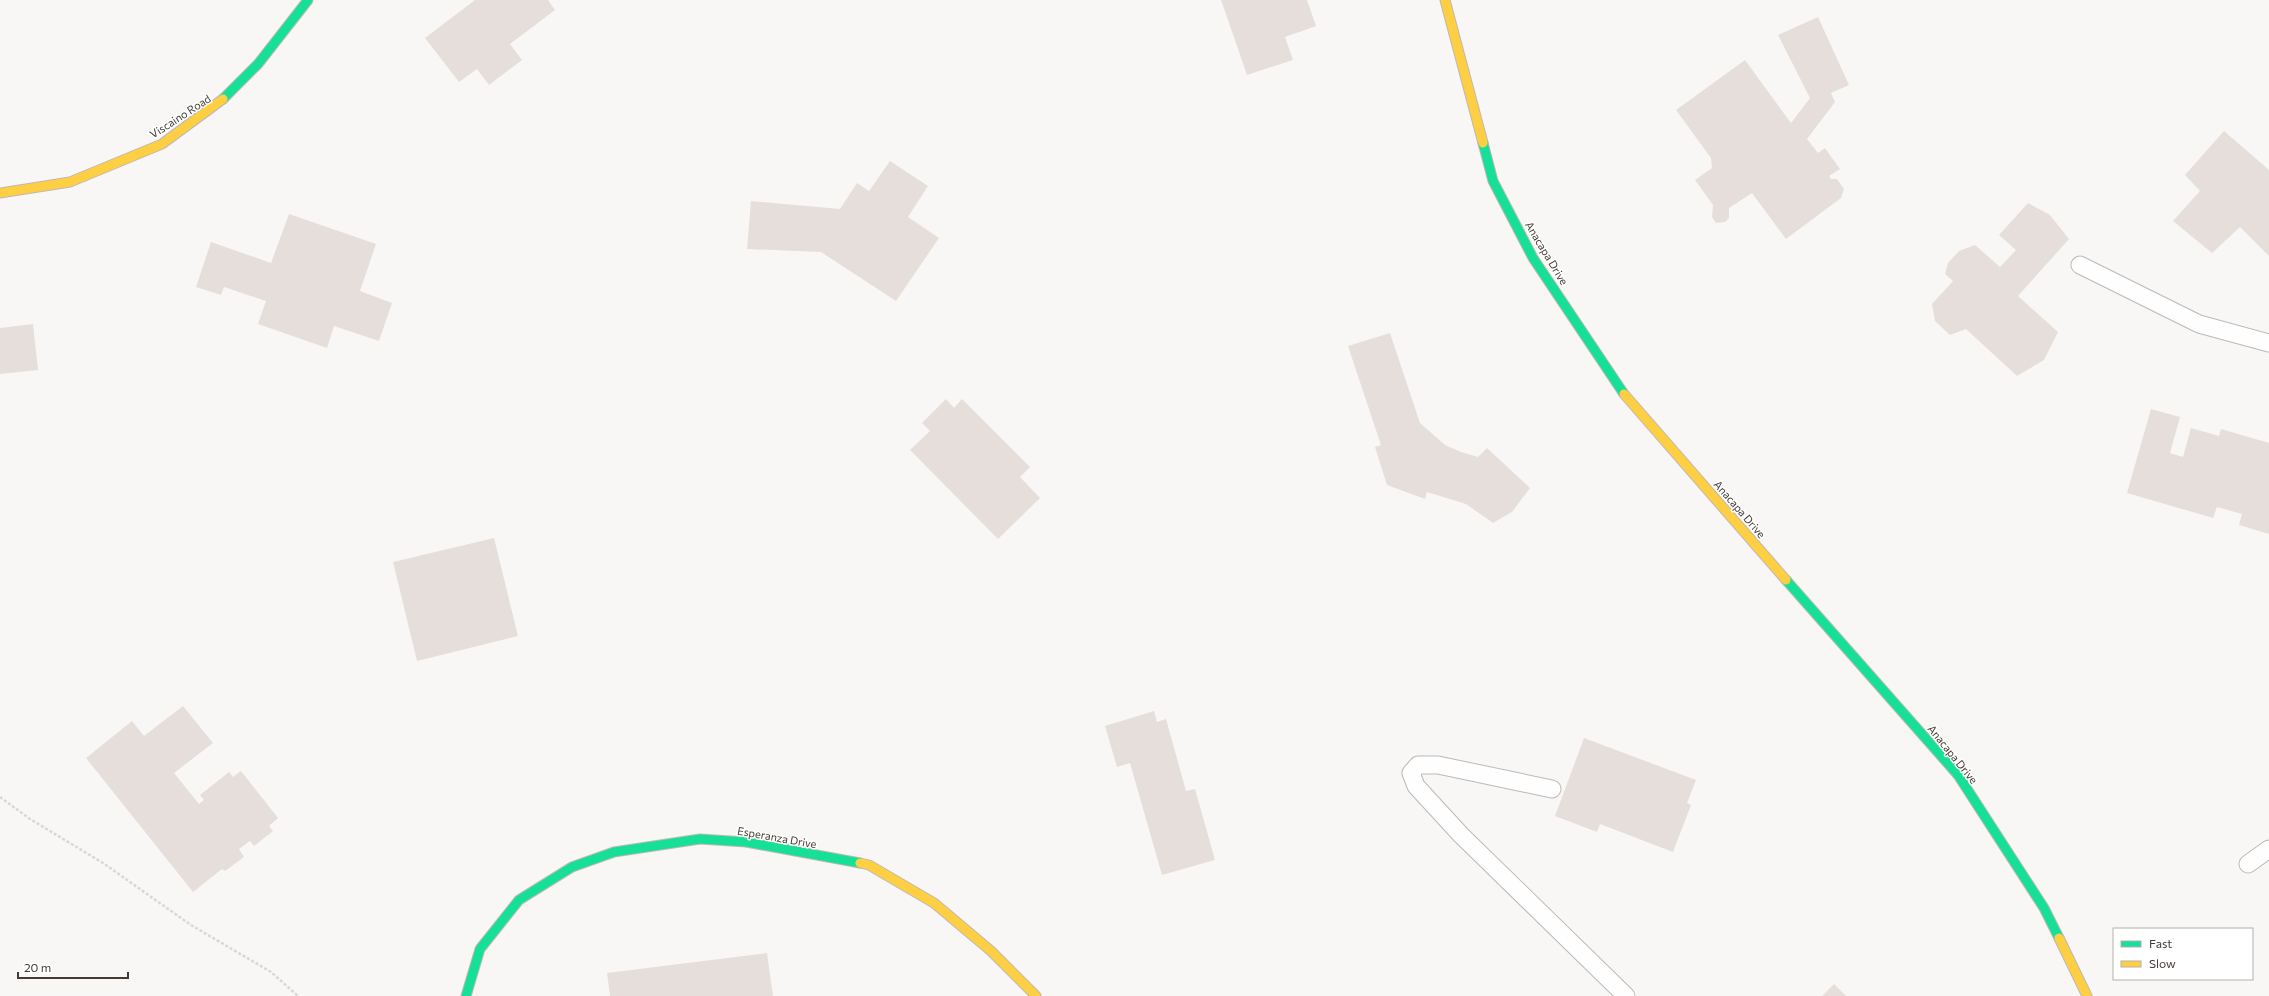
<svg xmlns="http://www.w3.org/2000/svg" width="2269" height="996" font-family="Commissioner,sans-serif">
  <rect width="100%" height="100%" fill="#f9f7f5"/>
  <g fill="#e6deda">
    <path d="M475,0H548L555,10L510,44L522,60L489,85L477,69L459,82L425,38Z"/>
    <path d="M1221,0H1307L1316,26L1285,37L1293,60L1247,75Z"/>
    <path d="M1818,17L1849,85L1831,93L1835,102L1807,139L1818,153L1825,148L1840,169L1829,176L1831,179H1837L1844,189L1841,198L1786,239L1752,193L1729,208V218L1725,222L1716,223L1712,217L1713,205L1695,180L1712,168L1711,158L1676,110L1745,60L1791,123L1810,98L1778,35Z"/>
    <path d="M2224,131L2269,170V256L2240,227L2212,253L2173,221L2200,191L2185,175Z"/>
    <path d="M890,161L928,186L908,217L939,238L896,301L821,252L747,249L751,201L840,209L857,183L869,191Z"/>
    <path d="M2028,203L2050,215L2069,239L2018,296L2058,332L2044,360L2017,376L1966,329L1950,335L1935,321L1932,304L1953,281L1945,274L1948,263L1959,251L1975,245L2000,267L2016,250L1999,235Z"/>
    <path d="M289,214L376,244L360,291L392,303L379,341L334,326L327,348L258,324L266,301L224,287L221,295L196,287L211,242L271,263Z"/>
    <path d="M33,324L38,370L0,374V328Z"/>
    <path d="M1390,333L1420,423L1445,445L1461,452L1478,457L1487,448L1530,488L1512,512L1493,523L1466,504L1427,492L1425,499L1387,485L1375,447L1381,445L1348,346Z"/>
    <path d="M946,399L954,408L962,399L1030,467L1020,477L1040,498L998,539L910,450L930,431L922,423Z"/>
    <path d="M2151,409L2180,417L2170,453L2183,457L2191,428L2219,436L2221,429L2269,443V534L2239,525L2242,514L2217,507L2213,518L2127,493Z"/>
    <path d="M494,538L518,636L417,661L393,562Z"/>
    <path d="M183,706L213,743L174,773L199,804L204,800L200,795L229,772L233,777L241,771L278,818L269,826L273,831L254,846L250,841L239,849L244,857L225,871L222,869L193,892L86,758L132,721L144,736Z"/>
    <path d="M1154,711L1157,722L1166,719L1186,791L1195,789L1215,860L1162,875L1130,763L1117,767L1105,726Z"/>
    <path d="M1584,738L1696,780L1687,803L1691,805L1673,852L1600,824L1597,832L1555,816Z"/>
    <path d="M767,953L773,996H610L607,973Z"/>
    <path d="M1834,984L1846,996H1822Z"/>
  </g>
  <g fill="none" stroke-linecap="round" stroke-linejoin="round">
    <g stroke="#bdb8b5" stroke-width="19">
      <g id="lane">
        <path d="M2080,265L2199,324L2269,343"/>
        <path d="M1552,789L1438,765H1418L1411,773L1416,786L1461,835L1626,996"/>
        <path d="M2248,864L2269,849"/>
      </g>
    </g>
    <g stroke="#bdb8b5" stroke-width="11">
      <g id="fast">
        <path d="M223,99L258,64L308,0"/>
        <path d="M1483,143L1493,181L1533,258L1624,394"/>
        <path d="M1786,580L1958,775L2044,908L2059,938"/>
        <path d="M466,996L480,949L519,900L572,867L614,852L700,839L746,842L860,863"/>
      </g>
    </g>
    <g stroke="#bdb8b5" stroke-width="11">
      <g id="slow">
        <path d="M1445,0L1483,143"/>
        <path d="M0,193L70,182L162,144L223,99"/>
        <path d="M1624,394L1786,580"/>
        <path d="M860,863L869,865L934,903L991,951L1036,996"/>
        <path d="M2059,938L2087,996"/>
      </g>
    </g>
    <path stroke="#d9d7d6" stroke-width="2.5" stroke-dasharray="3 2" stroke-linecap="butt" d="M0,797L30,819L103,863L191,925L271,972L298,996"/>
    <use href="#lane" stroke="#fefefe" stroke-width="17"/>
    <use href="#fast" stroke="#16e098" stroke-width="9"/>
    <use href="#slow" stroke="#ffcf43" stroke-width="9"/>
  </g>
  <g text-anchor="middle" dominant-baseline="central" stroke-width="3" stroke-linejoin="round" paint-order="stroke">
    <g font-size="11" fill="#443a35" stroke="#fff">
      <text transform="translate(180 116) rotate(-33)">Viscaino Road</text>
      <text transform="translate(1547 253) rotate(59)">Anacapa Drive</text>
      <text transform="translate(1740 509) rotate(49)">Anacapa Drive</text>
      <text transform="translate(1953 754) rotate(51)">Anacapa Drive</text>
      <text transform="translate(777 837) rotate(10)">Esperanza Drive</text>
    </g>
  </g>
  <rect x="2113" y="928" width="140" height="52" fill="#ffffff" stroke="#b4b0ae"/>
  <rect x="2121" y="941" width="20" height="6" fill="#16e098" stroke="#b4b0ae"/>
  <text x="2149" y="948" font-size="12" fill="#443a35">Fast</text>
  <rect x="2121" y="961" width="20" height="6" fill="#ffcf43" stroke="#b4b0ae"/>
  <text x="2149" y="968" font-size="12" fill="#443a35">Slow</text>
  <path d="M18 972v6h110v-6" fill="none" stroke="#443a35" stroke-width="2"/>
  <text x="24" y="972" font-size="12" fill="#443a35" stroke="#ffffff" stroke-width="3" paint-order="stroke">20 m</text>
</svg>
